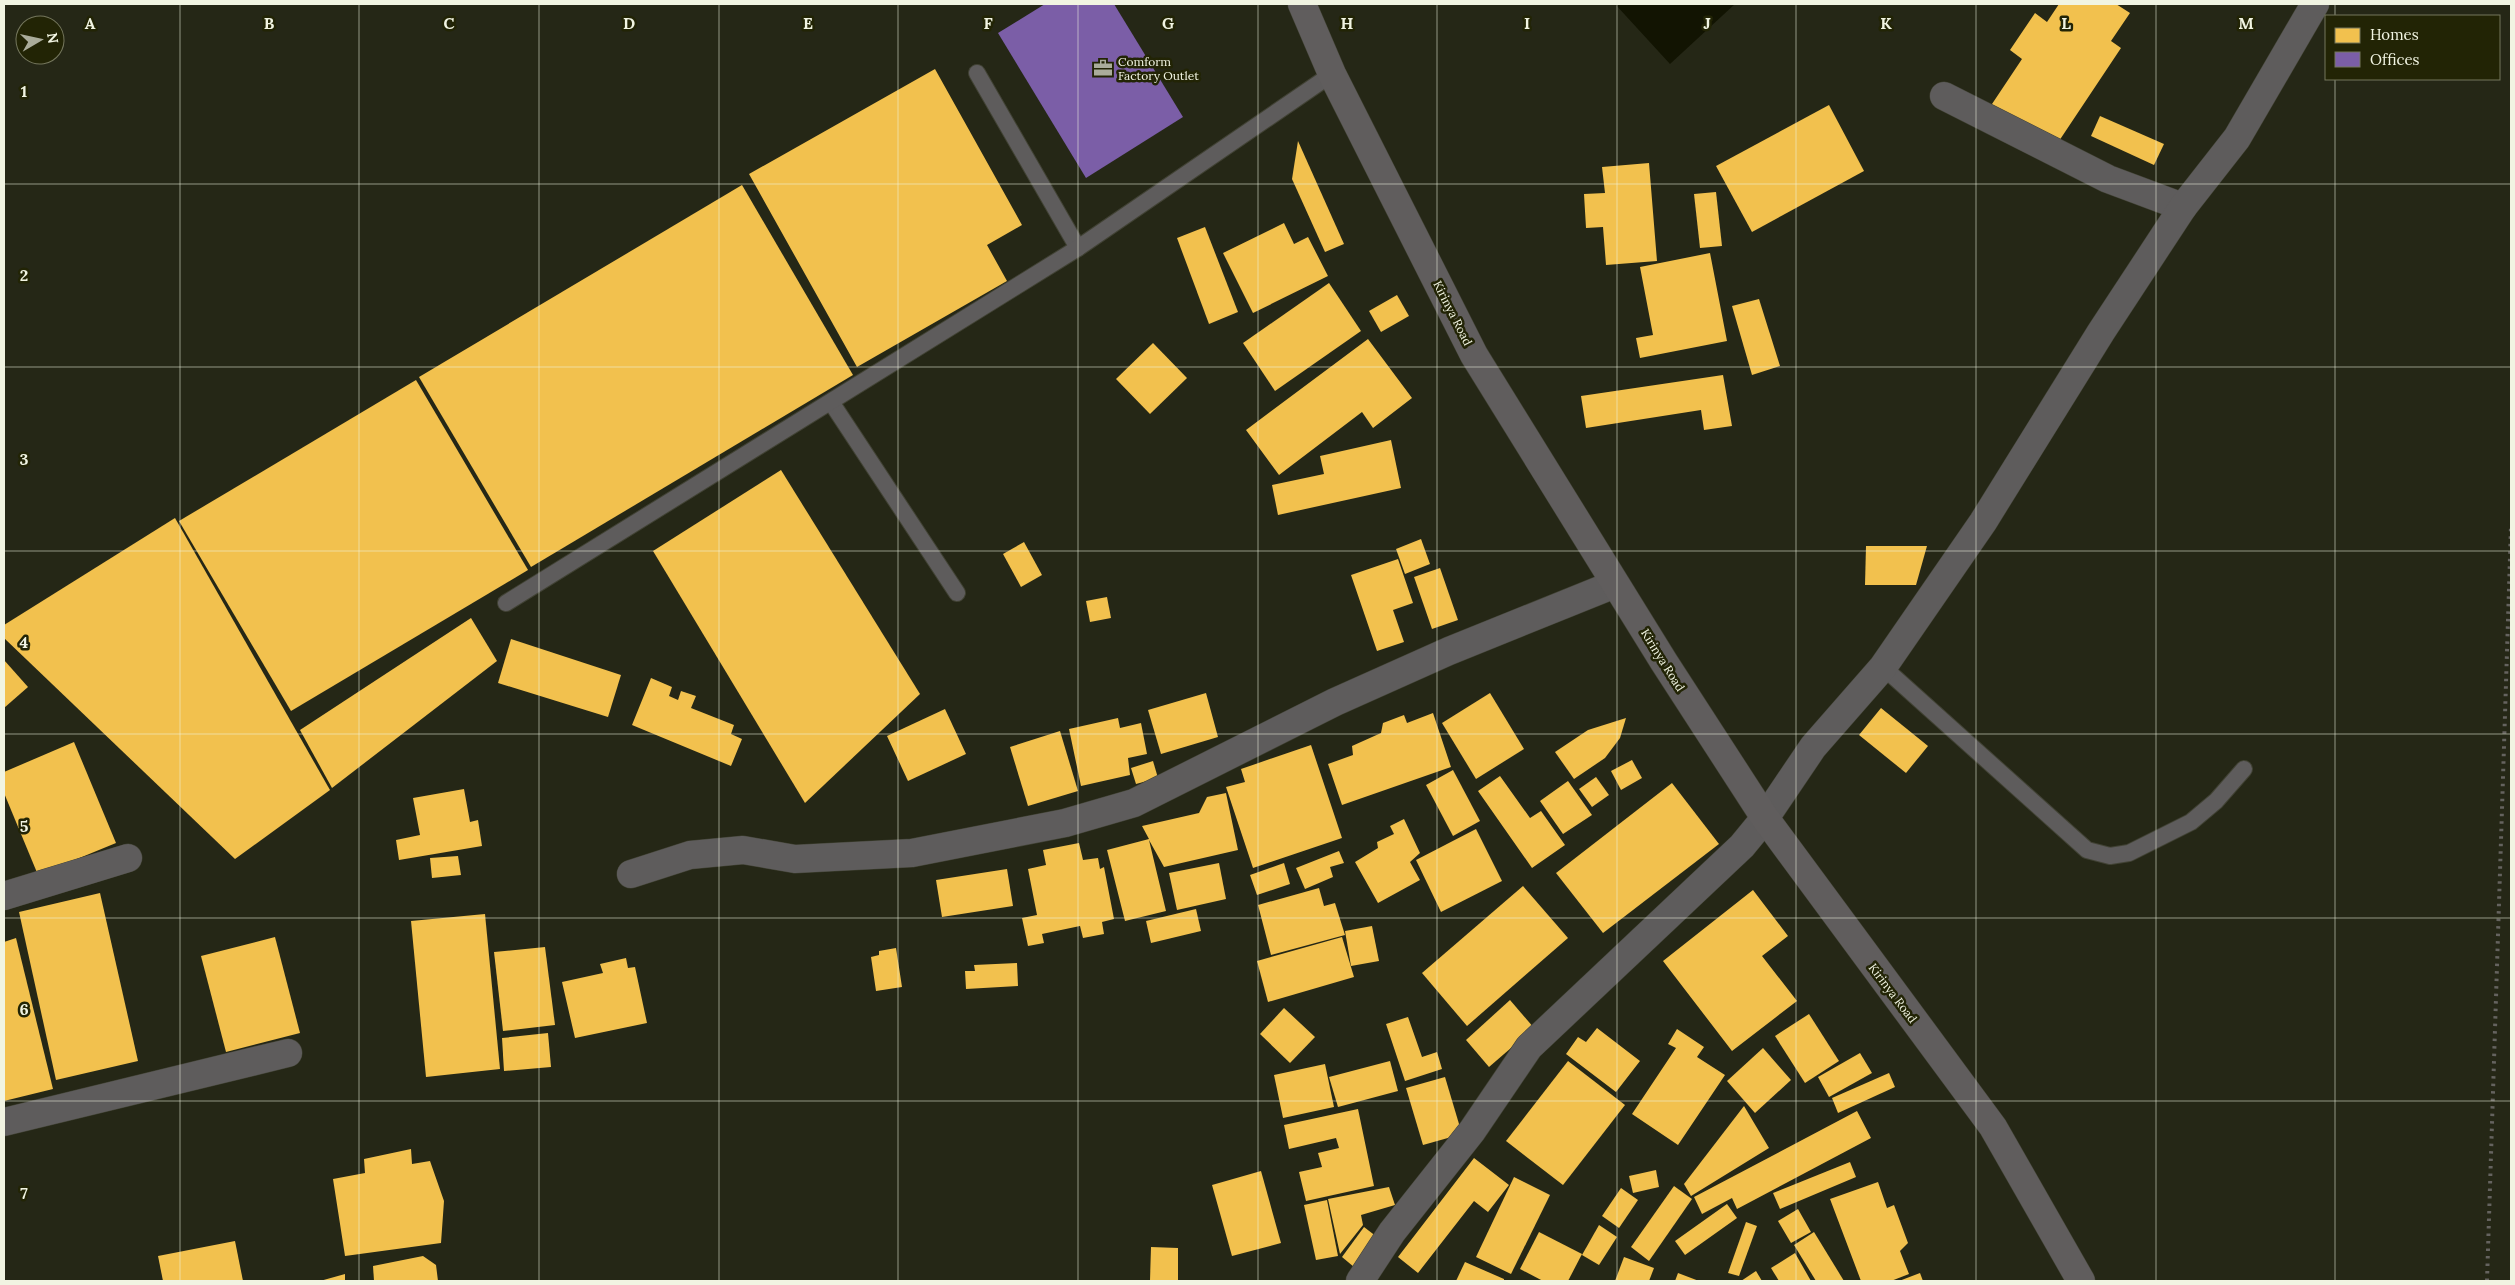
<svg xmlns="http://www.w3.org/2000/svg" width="2515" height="1285" font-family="Lora,serif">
  <rect width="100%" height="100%" fill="#252716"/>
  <path fill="#121402" d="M1615,4H1735L1670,64Z"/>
  <g fill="#f2c14e">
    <path d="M2059,4H2116L2130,13L2111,41L2121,48L2053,150L1990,107L2022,59L2010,50L2035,13L2047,22Z"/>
    <path d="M935,69L1022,225L987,245L1007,281L857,367L749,174Z"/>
    <path d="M1829,105L1864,171L1752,232L1716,166Z"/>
    <path d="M2100,116L2164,144L2154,165L2091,136Z"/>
    <path d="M1298,141L1344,244L1325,252L1292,179Z"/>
    <path d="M1649,163L1657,261L1606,265L1603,227L1586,228L1584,194L1605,193L1602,167Z"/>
    <path d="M742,185L853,375L531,567L419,377Z"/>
    <path d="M1716,192L1722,246L1700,248L1694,194Z"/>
    <path d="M1284,223L1294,244L1308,237L1328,276L1253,313L1223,253Z"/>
    <path d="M1205,227L1238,312L1209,324L1177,238Z"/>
    <path d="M1710,253L1727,341L1640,358L1636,338L1653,335L1640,267Z"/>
    <path d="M1329,283L1361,331L1275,391L1243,343Z"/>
    <path d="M1397,295L1409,316L1381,332L1369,311Z"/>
    <path d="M1759,299L1780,366L1752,375L1732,306Z"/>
    <path d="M1368,339L1412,398L1373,428L1362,412L1279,475L1246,430Z"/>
    <path d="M1153,343L1187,378L1150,414L1116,379Z"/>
    <path d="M1723,375L1732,426L1704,430L1701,410L1586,428L1581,396Z"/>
    <path d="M416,380L528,570L291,711L179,521Z"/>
    <path d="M1391,440L1401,488L1278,515L1272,485L1324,474L1320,456Z"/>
    <path d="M781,470L920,694L805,803L653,551Z"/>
    <path d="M175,518L330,790L235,859L4,638V625Z"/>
    <path d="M1421,539L1430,564L1405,574L1396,549Z"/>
    <path d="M1024,542L1042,575L1021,587L1003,554Z"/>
    <path d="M1866,546H1927L1916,585H1865Z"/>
    <path d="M1398,559L1413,603L1393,610L1404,642L1377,651L1351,575Z"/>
    <path d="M1440,568L1458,620L1432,629L1414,577Z"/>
    <path d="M1107,597L1111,618L1090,622L1086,601Z"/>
    <path d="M471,618L497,661L332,788L300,730Z"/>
    <path d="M511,639L621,675L608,717L498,683Z"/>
    <path d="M4,660L28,687L4,708Z"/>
    <path d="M651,678L672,687L669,696L678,700L681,691L696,696L691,708L734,725L731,734L742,739L731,766L632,725Z"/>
    <path d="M1206,693L1218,737L1161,754L1148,710Z"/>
    <path d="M1490,693L1524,749L1476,779L1442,723Z"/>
    <path d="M1881,708L1928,746L1906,773L1859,735Z"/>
    <path d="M945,709L966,754L908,781L887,736Z"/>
    <path d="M1433,713L1451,767L1342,805L1328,764L1353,755L1352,746L1381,733L1383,723L1404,715L1407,723Z"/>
    <path d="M1118,718L1120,728L1141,723L1147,754L1128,758L1130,775L1081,786L1069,729Z"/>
    <path d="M1626,718L1620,738L1605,758L1574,779L1555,752L1588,730Z"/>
    <path d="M1060,731L1078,791L1028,806L1010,747Z"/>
    <path d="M74,742L116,843L38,875L4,793V772Z"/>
    <path d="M1311,745L1342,838L1253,868L1226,787L1245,782L1241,769Z"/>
    <path d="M1632,760L1642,778L1621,790L1611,771Z"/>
    <path d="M1153,761L1158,778L1136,784L1131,768Z"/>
    <path d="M1453,770L1480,821L1453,836L1426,785Z"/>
    <path d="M1500,776L1530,818L1541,811L1565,845L1532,868L1478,791Z"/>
    <path d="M1596,777L1609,795L1592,807L1579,789Z"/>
    <path d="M1568,781L1592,815L1563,834L1540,801Z"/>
    <path d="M1672,783L1719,844L1603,933L1556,873Z"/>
    <path d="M464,789L470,822L478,820L482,846L399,860L396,840L420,835L413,798Z"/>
    <path d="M1226,793L1238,850L1164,867L1149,840L1166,911L1125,921L1107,850L1149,839L1142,826L1199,813L1207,797Z"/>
    <path d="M1404,819L1420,853L1410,862L1420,880L1378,903L1355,862L1378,848L1377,842L1394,834L1390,826Z"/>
    <path d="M1476,829L1502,881L1441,912L1416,860Z"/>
    <path d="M1079,843L1083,860L1098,858L1100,869L1104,867L1114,919L1102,922L1104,934L1083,938L1080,926L1042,934L1044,943L1028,946L1022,918L1037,915L1028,869L1046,865L1043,850Z"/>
    <path d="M1339,851L1344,863L1330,867L1333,877L1305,889L1296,868Z"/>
    <path d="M458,856L461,875L432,878L430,858Z"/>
    <path d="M1219,863L1226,899L1177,910L1169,873Z"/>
    <path d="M1284,863L1290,884L1257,895L1250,875Z"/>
    <path d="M1007,869L1013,906L942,917L936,880Z"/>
    <path d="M1523,886L1568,938L1467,1026L1422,973Z"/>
    <path d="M1319,888L1324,906L1335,903L1345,935L1271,955L1258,905Z"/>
    <path d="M1753,890L1788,936L1762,956L1797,1001L1732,1051L1663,961Z"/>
    <path d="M100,893L138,1061L56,1080L19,912Z"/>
    <path d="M1196,909L1201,931L1151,943L1146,921Z"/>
    <path d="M485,914L500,1069L426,1077L411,921Z"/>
    <path d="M1372,926L1379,961L1351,966L1345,931Z"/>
    <path d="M275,937L300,1033L226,1052L201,956Z"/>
    <path d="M1342,937L1354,977L1268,1002L1257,961Z"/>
    <path d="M16,938L53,1089L4,1101V942Z"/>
    <path d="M545,947L555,1025L503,1031L494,952Z"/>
    <path d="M896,948L902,987L876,991L871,957L879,955V951Z"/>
    <path d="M626,958L628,968L635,967L647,1023L575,1038L562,982L603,973L600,964Z"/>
    <path d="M1017,963L1018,986L966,989L965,971H975L974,965Z"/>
    <path d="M1510,1000L1534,1028L1489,1067L1466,1040Z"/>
    <path d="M1284,1008L1315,1037L1290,1063L1260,1034Z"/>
    <path d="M1809,1014L1839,1061L1805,1083L1775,1036Z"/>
    <path d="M1408,1017L1422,1057L1437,1052L1442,1069L1405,1081L1386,1024Z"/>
    <path d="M1597,1028L1640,1061L1616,1092L1566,1054L1578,1037L1586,1042Z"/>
    <path d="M1677,1029L1704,1047L1697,1057L1725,1075L1678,1145L1632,1114L1676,1048L1668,1044Z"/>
    <path d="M548,1033L551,1067L504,1071L502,1038Z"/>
    <path d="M1763,1048L1791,1080L1755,1113L1727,1081Z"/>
    <path d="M1860,1053L1872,1073L1829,1097L1818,1077Z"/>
    <path d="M1390,1061L1398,1091L1338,1107L1329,1077Z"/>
    <path d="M1568,1061L1625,1105L1563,1185L1506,1141Z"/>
    <path d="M1325,1064L1334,1107L1283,1118L1274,1075Z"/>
    <path d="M1889,1073L1895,1087L1838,1113L1832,1098Z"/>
    <path d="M1445,1077L1462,1134L1423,1145L1406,1088Z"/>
    <path d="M1744,1106L1769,1148L1691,1196L1684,1184Z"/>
    <path d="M1358,1109L1374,1186L1306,1201L1299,1172L1322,1167L1318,1153L1339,1148L1336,1138L1289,1149L1284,1125Z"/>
    <path d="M1857,1111L1871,1138L1737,1209L1732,1198L1702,1214L1694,1197Z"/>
    <path d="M411,1149L412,1164L430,1161L444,1201L441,1243L345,1256L333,1179L365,1173L364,1159Z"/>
    <path d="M1474,1158L1509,1185L1488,1212L1474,1201L1418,1273L1398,1257Z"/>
    <path d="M1850,1162L1856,1177L1780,1209L1773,1193Z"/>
    <path d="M1656,1170L1659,1187L1633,1193L1629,1176Z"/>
    <path d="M1261,1171L1281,1243L1232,1256L1212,1185Z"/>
    <path d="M1514,1177L1550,1195L1511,1274L1476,1257Z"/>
    <path d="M1878,1182L1887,1208L1894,1205L1908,1243L1900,1251L1909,1274L1891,1281H1861L1830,1199Z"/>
    <path d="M1674,1186L1692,1199L1649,1261L1631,1247Z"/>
    <path d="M1389,1187L1395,1205L1361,1215L1363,1225L1340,1254L1328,1199Z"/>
    <path d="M1621,1188L1638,1200L1619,1228L1602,1216Z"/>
    <path d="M1327,1200L1338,1256L1316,1260L1304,1205Z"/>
    <path d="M1727,1204L1737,1218L1685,1255L1675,1241Z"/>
    <path d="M1798,1209L1811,1232L1791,1243L1778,1221Z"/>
    <path d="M1746,1222L1757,1226L1739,1276L1728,1273Z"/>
    <path d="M1599,1225L1617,1237L1599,1265L1582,1255Z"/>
    <path d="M1364,1227L1377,1237L1354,1267L1342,1257Z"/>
    <path d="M1539,1232L1582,1254L1568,1281H1543L1520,1269Z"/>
    <path d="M1814,1232L1844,1281H1816L1794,1245Z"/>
    <path d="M235,1241L243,1281H163L158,1256Z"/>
    <path d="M1151,1247L1178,1248V1281H1150Z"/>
    <path d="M1795,1253L1811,1281H1779L1771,1268Z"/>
    <path d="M423,1256L436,1265L438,1281H374L373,1266Z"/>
    <path d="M1624,1257L1654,1268L1649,1281H1615Z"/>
    <path d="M1465,1262L1504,1279V1281H1456Z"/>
    <path d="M1756,1271L1762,1281H1741Z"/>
    <path d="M1678,1273L1699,1281H1675Z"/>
    <path d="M1920,1273L1923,1281H1899Z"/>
    <path d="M345,1274V1281H320Z"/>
  </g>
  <path fill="#7b5ea7" d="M1045,4H1114L1183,117L1086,178L998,33Z"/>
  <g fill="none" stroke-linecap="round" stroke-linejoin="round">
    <g stroke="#414234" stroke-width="18">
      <g id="service">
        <path d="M977,73L1078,248"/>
        <path d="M831,402L957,593"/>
        <path d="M506,603L1078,248L1332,74"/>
        <path d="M1883,667L2087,850L2110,856L2129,853L2191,822L2216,801L2244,769"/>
      </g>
    </g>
    <g stroke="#414234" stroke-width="29">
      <g id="minor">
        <path d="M1944,96L2108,179L2183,207"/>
        <path d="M631,874L690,855L743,850L795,859L912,853L1065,823L1134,803L1335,702L1449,651L1615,584"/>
        <path d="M4,896L128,858"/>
        <path d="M4,1122L288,1053"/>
        <path d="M1360,1281L1392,1232L1472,1131L1529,1047L1742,846L1765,818L1813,747L1883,667L1983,522L2101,332L2183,207L2237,138L2315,4"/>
      </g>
    </g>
    <g stroke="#414234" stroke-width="29">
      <path id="secondary" d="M1302,4L1332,74L1474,355L1664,662L1765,818L1993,1127L2081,1281"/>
    </g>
    <use href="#service" stroke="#5e5c5c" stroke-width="16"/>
    <use href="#minor" stroke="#5e5c5c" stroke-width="28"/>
    <use href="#secondary" stroke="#605d5d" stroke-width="28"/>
    <path stroke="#65635f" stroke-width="4" stroke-dasharray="2.5 5" stroke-linecap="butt" d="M2487,1281L2511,526"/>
  </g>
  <path fill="none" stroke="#f1f4e2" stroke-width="1" stroke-opacity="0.55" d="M180,4V1281M359,4V1281M539,4V1281M719,4V1281M898,4V1281M1078,4V1281M1258,4V1281M1437,4V1281M1617,4V1281M1796,4V1281M1976,4V1281M2156,4V1281M2335,4V16M2335,79V1281M4,184H2511M4,367H2511M4,551H2511M4,734H2511M4,918H2511M4,1101H2511"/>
  <defs>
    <g id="office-bare" transform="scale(1.5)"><path d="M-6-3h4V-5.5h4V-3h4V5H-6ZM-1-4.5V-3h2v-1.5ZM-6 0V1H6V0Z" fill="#aaac9b" stroke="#222405" stroke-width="2.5" paint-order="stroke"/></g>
  </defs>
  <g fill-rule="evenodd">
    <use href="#office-bare" x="1103" y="68"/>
  </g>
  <g text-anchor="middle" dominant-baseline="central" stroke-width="5" stroke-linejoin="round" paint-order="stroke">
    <g font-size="12" fill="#f1f4e2" stroke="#222405" text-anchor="start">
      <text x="1118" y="61">Comform<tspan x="1118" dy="14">Factory Outlet</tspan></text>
    </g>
    <g font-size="12" fill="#f1f4e2" stroke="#222405">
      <text transform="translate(1453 313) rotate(63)">Kirinya Road</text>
      <text transform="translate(1663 660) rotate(58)">Kirinya Road</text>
      <text transform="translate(1893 993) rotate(53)">Kirinya Road</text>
    </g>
  </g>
  <g font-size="16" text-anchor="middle" font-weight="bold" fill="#f1f4e2" stroke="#222405" stroke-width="5" stroke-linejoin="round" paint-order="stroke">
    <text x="90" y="29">A</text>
    <text x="269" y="29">B</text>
    <text x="449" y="29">C</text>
    <text x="629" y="29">D</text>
    <text x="808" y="29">E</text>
    <text x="988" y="29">F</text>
    <text x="1168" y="29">G</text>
    <text x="1347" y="29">H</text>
    <text x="1527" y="29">I</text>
    <text x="1707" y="29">J</text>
    <text x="1886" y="29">K</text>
    <text x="2066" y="29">L</text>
    <text x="2246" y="29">M</text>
    <text x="24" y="97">1</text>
    <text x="24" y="281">2</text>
    <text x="24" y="465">3</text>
    <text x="24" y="648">4</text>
    <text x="24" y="832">5</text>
    <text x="24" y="1015">6</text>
    <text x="24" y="1199">7</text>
  </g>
  <rect width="2515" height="1285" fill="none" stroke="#f1f4e2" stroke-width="10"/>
  <rect x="2325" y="15" width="175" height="65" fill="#222405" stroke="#75775d"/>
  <rect x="2335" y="28" width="25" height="15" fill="#f2c14e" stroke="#75775d"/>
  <text x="2370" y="40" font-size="15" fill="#f1f4e2">Homes</text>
  <rect x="2335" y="52" width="25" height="15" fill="#7b5ea7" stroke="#75775d"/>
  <text x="2370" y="65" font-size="15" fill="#f1f4e2">Offices</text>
  <g transform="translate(40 40) rotate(81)"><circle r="24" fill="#222405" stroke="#75775d"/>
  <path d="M0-4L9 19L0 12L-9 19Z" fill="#aaac9b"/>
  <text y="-8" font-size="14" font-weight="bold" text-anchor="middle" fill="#f1f4e2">N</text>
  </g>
</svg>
